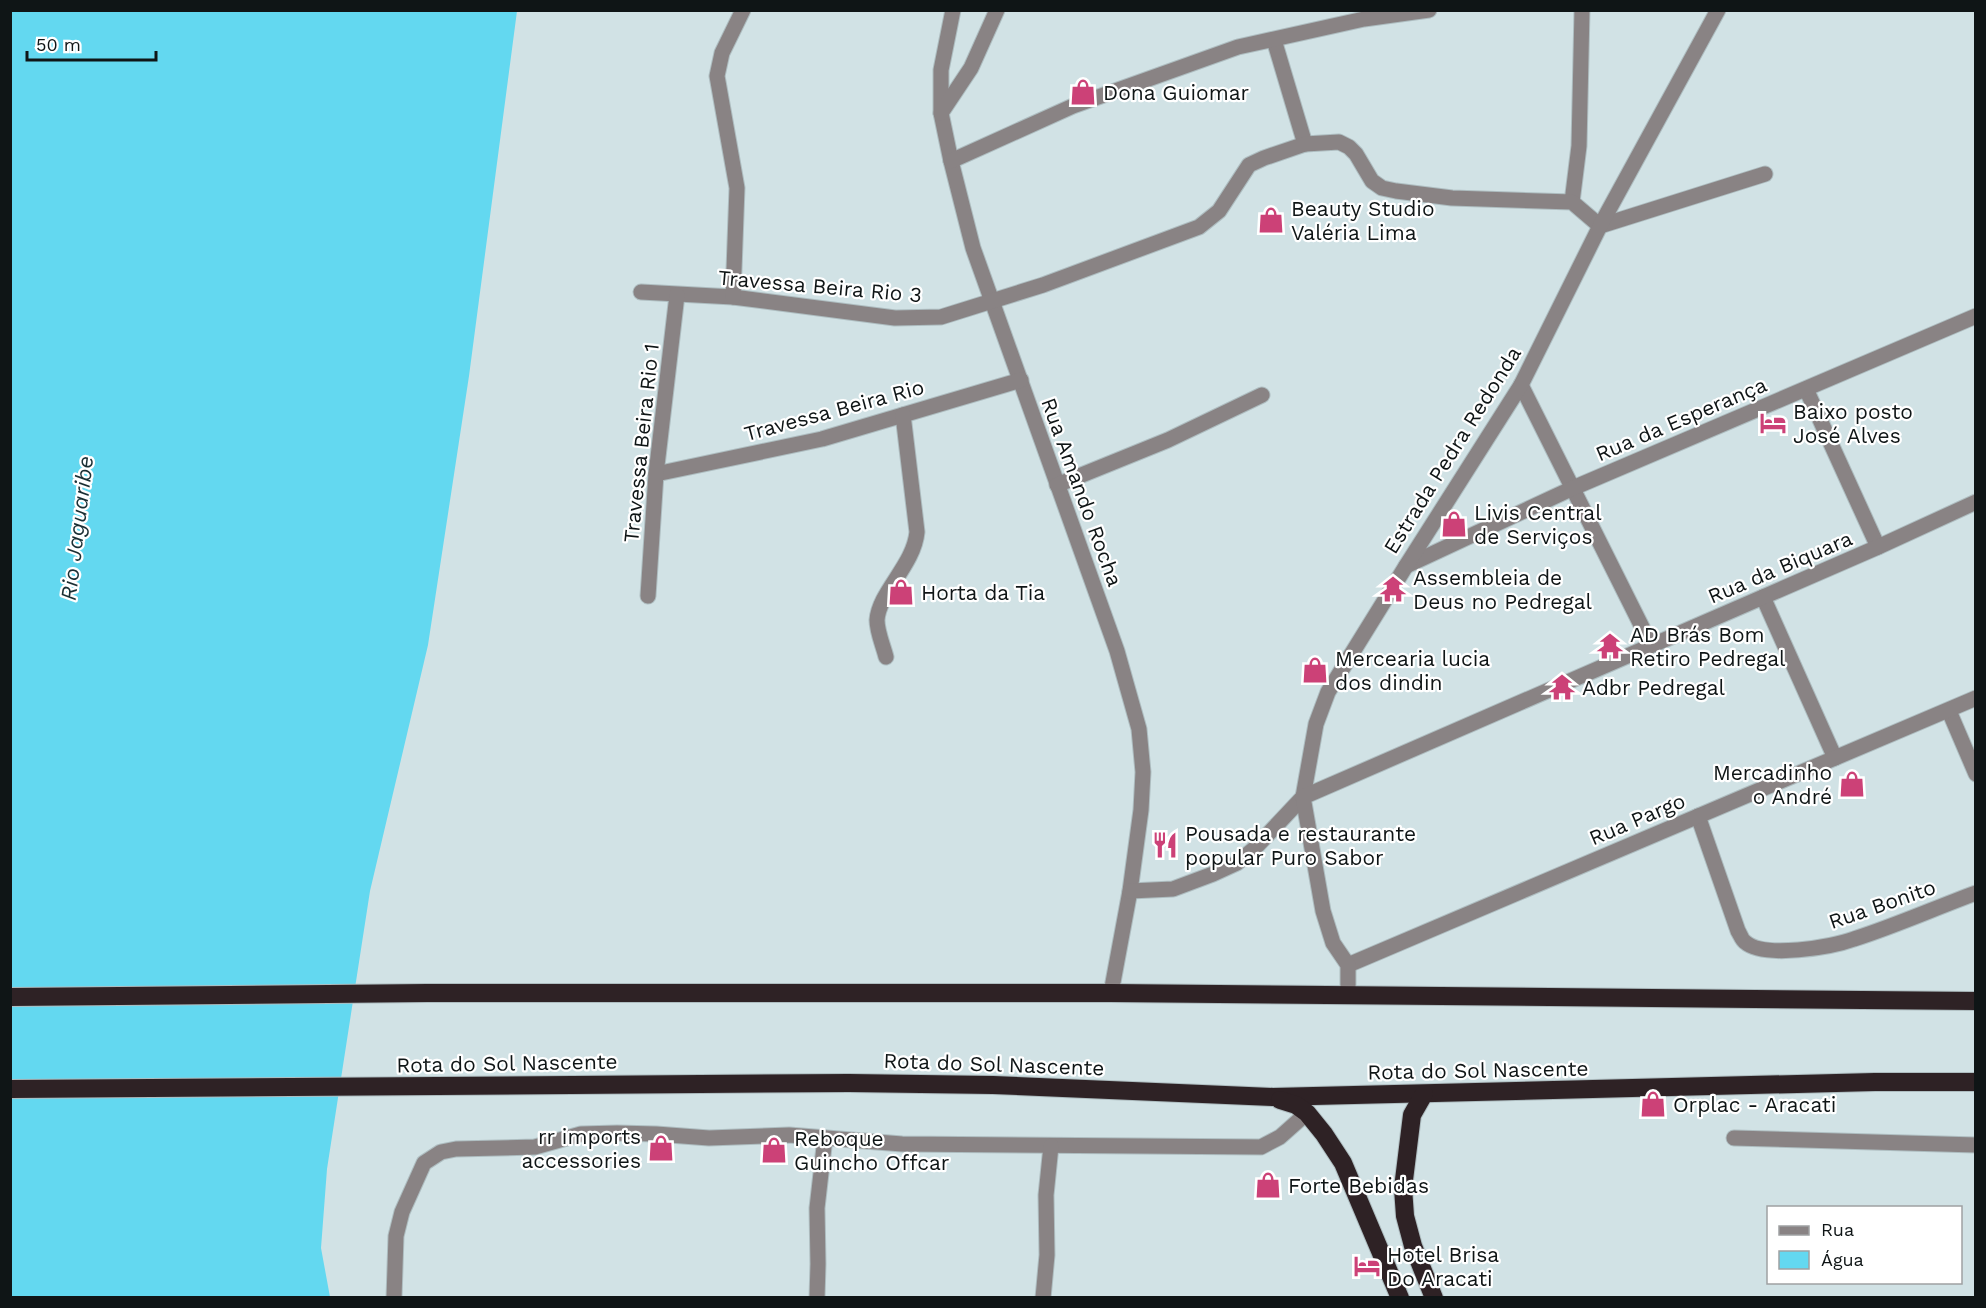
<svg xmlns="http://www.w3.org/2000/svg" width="1986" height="1308" font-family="'Work Sans',sans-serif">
  <rect width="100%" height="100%" fill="#d1e2e5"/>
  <path fill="#63d8f0" d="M10,11H517L469,376L428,645L370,891L327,1169L321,1248L330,1297H11Z"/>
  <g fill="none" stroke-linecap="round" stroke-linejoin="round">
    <g stroke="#aebdc0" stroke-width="17">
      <g id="minor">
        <path d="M953,10L941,70V113L951,161L973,248L1117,651L1139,729L1143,772L1141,810L1130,891L1111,993"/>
        <path d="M1274,40L1305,144"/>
        <path d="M941,113L971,68L997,10"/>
        <path d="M951,161L1073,106L1238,47L1364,19L1429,10"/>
        <path d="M1572,202L1579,146L1582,10"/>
        <path d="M641,292L733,297L895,318L941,317L1043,285L1199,227L1219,211L1249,165L1264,158L1305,144L1339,142L1349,147L1356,154L1372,181L1382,188L1396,191L1452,198L1572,202L1600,226L1765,174"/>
        <path d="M733,297L737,188L717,76L722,53L743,10"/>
        <path d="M1521,385L1651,645"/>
        <path d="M1806,389L1878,547"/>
        <path d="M656,474L822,439L1021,380"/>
        <path d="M1057,485L1168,440L1262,395"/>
        <path d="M1406,566L1573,488L1976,316"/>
        <path d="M648,596L656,474L677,295"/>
        <path d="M1763,597L1835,758"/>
        <path d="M886,657C883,645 877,632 877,620C879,592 914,565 917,532L903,415"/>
        <path d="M1949,711L1976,774"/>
        <path d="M1698,816L1738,931C1740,934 1742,940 1745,942C1764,959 1832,947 1854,939C1895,926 1935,908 1976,893"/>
        <path d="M1130,891L1173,889L1213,874L1237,863L1255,848L1303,797L1316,724L1328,692L1406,566L1521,385L1600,226L1718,10"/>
        <path d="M1348,965L1976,698"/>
        <path d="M1348,995V965L1333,943L1323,911L1303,797L1878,547L1976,502"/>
        <path d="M1734,1138L1976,1145"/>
        <path d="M394,1298L396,1236L402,1212L424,1163L441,1152L456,1149L535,1147L581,1134L617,1133L656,1134L709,1138L789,1135L902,1144L1261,1147L1280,1137L1307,1113"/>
        <path d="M817,1298L818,1264L817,1208L825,1138"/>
        <path d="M1043,1298L1047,1255L1046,1195L1051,1146"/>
      </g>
    </g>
    <g stroke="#aebdc0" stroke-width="20">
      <g id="highway">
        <path d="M10,997L427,993H1111L1976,1001"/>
        <path d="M10,1089L849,1083L993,1085L1273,1097L1875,1082H1976"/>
        <path d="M1424,1094L1412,1115L1403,1188L1405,1216L1413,1246L1434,1298"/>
        <path d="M1280,1100L1296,1105L1307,1113L1324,1134L1343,1163L1400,1298"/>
      </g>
    </g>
    <use href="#minor" stroke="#898384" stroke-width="15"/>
    <use href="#highway" stroke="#2e2225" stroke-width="18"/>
  </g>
  <defs>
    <g id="shop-bare" transform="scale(2.07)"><path d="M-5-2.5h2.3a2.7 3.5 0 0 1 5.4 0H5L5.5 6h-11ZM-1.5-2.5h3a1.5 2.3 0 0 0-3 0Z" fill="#cc4177" stroke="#fff" stroke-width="2.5" paint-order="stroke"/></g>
    <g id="hotel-bare" transform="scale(2.07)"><path d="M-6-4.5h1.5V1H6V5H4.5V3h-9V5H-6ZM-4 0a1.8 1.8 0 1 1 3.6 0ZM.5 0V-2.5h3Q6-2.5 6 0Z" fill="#cc4177" stroke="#fff" stroke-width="2.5" paint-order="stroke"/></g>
    <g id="temple-bare" transform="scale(2.07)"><path d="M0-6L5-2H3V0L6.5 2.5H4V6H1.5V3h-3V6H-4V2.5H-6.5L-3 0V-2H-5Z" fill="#cc4177" stroke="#fff" stroke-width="2.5" paint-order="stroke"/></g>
    <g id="restaurant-bare" transform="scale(2.07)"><path d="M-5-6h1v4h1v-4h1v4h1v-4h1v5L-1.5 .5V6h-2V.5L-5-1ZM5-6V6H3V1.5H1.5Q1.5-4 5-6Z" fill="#cc4177" stroke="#fff" stroke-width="2.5" paint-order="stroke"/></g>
  </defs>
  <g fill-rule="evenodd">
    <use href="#shop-bare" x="1083" y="92"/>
    <use href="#shop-bare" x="1271" y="220"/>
    <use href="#hotel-bare" x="1773" y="423"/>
    <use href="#shop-bare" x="1454" y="524"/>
    <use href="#temple-bare" x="1393" y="589"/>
    <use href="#shop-bare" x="901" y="592"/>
    <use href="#temple-bare" x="1610" y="646"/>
    <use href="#shop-bare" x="1315" y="670"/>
    <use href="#temple-bare" x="1562" y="687"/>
    <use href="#shop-bare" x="1852" y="784"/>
    <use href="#restaurant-bare" x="1165" y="845"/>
    <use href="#shop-bare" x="1653" y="1104"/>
    <use href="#shop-bare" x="661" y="1148"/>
    <use href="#shop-bare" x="774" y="1150"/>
    <use href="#shop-bare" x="1268" y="1185"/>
    <use href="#hotel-bare" x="1367" y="1266"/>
  </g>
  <g text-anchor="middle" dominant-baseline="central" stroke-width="4.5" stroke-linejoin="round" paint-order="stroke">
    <g font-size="21" fill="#0f1516" stroke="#fff" text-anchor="start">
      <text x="1103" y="92">Dona Guiomar</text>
      <text x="1291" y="208">Beauty Studio<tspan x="1291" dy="24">Valéria Lima</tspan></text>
      <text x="1793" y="411">Baixo posto<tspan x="1793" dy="24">José Alves</tspan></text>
      <text x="1474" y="512">Livis Central<tspan x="1474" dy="24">de Serviços</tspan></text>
      <text x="1413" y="577">Assembleia de<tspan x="1413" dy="24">Deus no Pedregal</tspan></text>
      <text x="921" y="592">Horta da Tia</text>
      <text x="1630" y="634">AD Brás Bom<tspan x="1630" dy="24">Retiro Pedregal</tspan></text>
      <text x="1335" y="658">Mercearia lucia<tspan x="1335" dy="24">dos dindin</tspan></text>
      <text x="1582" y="687">Adbr Pedregal</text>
      <text x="1832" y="772" text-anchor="end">Mercadinho<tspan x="1832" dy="24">o André</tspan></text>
      <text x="1185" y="833">Pousada e restaurante<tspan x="1185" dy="24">popular Puro Sabor</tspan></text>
      <text x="1673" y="1104">Orplac - Aracati</text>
      <text x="641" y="1136" text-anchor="end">rr imports<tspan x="641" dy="24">accessories</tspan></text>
      <text x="794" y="1138">Reboque<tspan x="794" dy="24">Guincho Offcar</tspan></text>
      <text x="1288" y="1185">Forte Bebidas</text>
      <text x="1387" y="1254">Hotel Brisa<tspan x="1387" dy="24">Do Aracati</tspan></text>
    </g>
    <g font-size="21" fill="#0f1516" stroke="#fff">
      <text transform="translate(820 286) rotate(5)">Travessa Beira Rio 3</text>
      <text transform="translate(834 410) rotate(-15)">Travessa Beira Rio</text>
      <text transform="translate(1681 419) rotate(-23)">Rua da Esperança</text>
      <text transform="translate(641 443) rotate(-84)">Travessa Beira Rio 1</text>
      <text transform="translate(1452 450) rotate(-58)">Estrada Pedra Redonda</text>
      <text transform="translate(1082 492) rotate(70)">Rua Amando Rocha</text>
      <text transform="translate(1780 567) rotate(-23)">Rua da Biquara</text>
      <text transform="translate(1637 819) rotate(-23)">Rua Pargo</text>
      <text transform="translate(1882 904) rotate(-19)">Rua Bonito</text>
      <text transform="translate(507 1063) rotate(-1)">Rota do Sol Nascente</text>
      <text transform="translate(994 1064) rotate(2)">Rota do Sol Nascente</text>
      <text transform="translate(1478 1070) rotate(-1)">Rota do Sol Nascente</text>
    </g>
    <g font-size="22" font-style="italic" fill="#1a2f34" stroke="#fff">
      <text transform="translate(77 528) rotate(-83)">Rio Jaguaribe</text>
    </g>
  </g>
  <rect width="1986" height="1308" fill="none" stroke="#0f1516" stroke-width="24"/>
  <rect x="1767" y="1206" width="195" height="78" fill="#ffffff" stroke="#9fa1a2" stroke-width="1.5"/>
  <rect x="1779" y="1226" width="30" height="9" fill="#898384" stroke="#9fa1a2" stroke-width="1.5"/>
  <text x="1821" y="1236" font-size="18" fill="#0f1516">Rua</text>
  <rect x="1779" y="1251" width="30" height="18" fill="#63d8f0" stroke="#9fa1a2" stroke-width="1.5"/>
  <text x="1821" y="1266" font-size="18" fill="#0f1516">Água</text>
  <path d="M27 51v9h129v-9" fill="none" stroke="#0f1516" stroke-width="3"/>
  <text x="36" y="51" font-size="18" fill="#0f1516" stroke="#ffffff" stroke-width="4.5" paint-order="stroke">50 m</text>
</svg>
